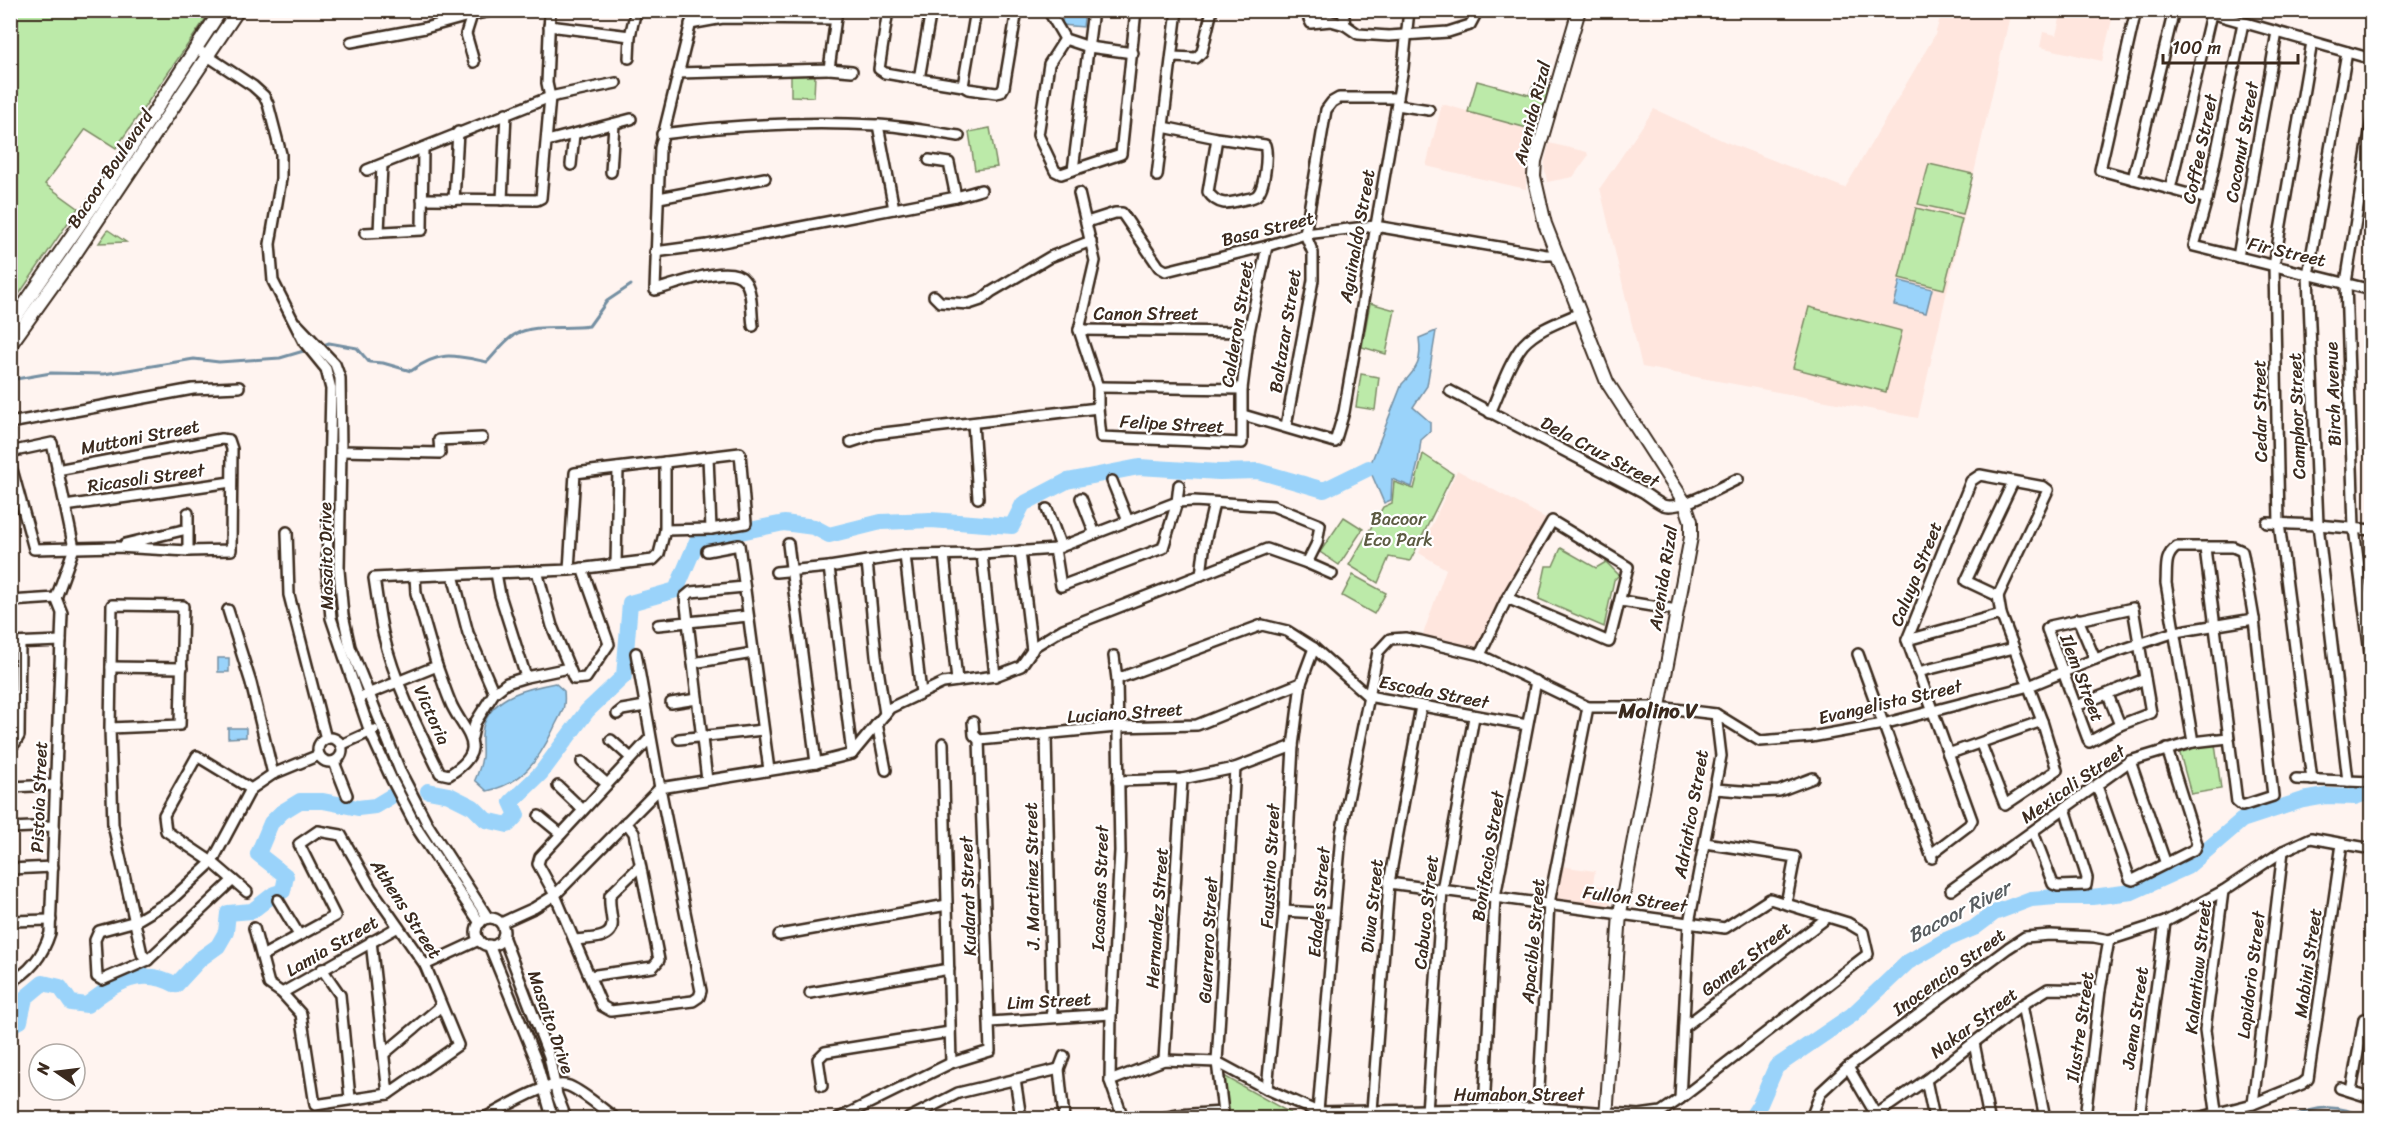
<svg xmlns="http://www.w3.org/2000/svg" width="2382" height="1129" font-family="Sriracha,sans-serif">
  <rect width="100%" height="100%" fill="#fff4f0"/>
  <filter id="ink" filterUnits="userSpaceOnUse"><feTurbulence type="fractalNoise" baseFrequency=".0167" numOctaves="2"/><feDisplacementMap in="SourceGraphic" scale="12" xChannelSelector="R" yChannelSelector="G"/><feConvolveMatrix kernelMatrix="1 2 1 2 8 2 1 2 1" color-interpolation-filters="sRGB"/></filter>
  <g filter="url(#ink)">
    <g fill="#ffe6de">
      <path d="M1942,11H2011L1918,418L1642,367L1600,188L1654,109L1726,142L1845,188L1935,35Z"/>
      <path d="M2062,11H2114L2102,61L2040,47L2043,32L2056,35Z"/>
      <path d="M1442,104L1534,130L1526,166V189L1426,166Z"/>
      <path d="M1549,143L1587,152L1588,156L1573,177L1547,182L1544,166Z"/>
      <path d="M1457,470L1551,521L1480,654L1421,640L1446,569L1419,553Z"/>
      <path d="M1560,866L1595,871L1593,884L1613,889L1610,908L1555,900Z"/>
    </g>
    <g fill="#bceaa9" stroke="#7c8a64" stroke-width="1.5">
      <path d="M11,10L211,11L116,148L86,129L45,184L78,208L11,306Z"/>
      <path d="M791,75H815L814,97L791,96Z"/>
      <path d="M1477,81L1529,95L1533,86L1551,90L1538,131L1468,112Z"/>
      <path d="M990,128L997,167L975,170L969,132Z"/>
      <path d="M1929,164L1973,174L1963,214L1918,204Z"/>
      <path d="M1916,208L1962,219L1944,289L1899,278Z"/>
      <path d="M108,230L126,242L99,243Z"/>
      <path d="M1370,303L1395,310L1386,354L1362,347Z"/>
      <path d="M1809,307L1902,331L1886,392L1793,368Z"/>
      <path d="M1361,374L1379,377L1375,410L1356,407Z"/>
      <path d="M1423,454L1453,474L1410,561L1389,557L1378,583L1349,565L1383,507L1392,503L1394,482L1414,489Z"/>
      <path d="M1344,517L1363,529L1339,565L1320,552Z"/>
      <path d="M1561,548L1596,568L1606,562L1619,575L1614,580L1604,627L1539,599L1546,566H1553Z"/>
      <path d="M1353,575L1386,593L1374,614L1342,596Z"/>
      <path d="M2215,744L2221,789L2191,794L2179,750Z"/>
      <path d="M1224,1076L1299,1118H1228Z"/>
    </g>
    <g fill="#9ad3fa" stroke="#748fa2" stroke-width="1.5">
      <path d="M1063,11H1085L1083,27L1062,25Z"/>
      <path d="M1900,281L1932,289L1926,313L1894,305Z"/>
      <path d="M1436,331L1427,386L1413,407L1430,422V432L1421,440L1418,463L1412,487L1392,479L1391,500L1384,503L1369,468L1402,384C1418,368 1422,360 1419,338Z"/>
      <rect x="218" y="658" width="11" height="14"/>
      <path d="M555,683L564,691C566,711 561,712 553,730C538,761 522,784 487,791L475,780C478,773 481,765 482,757C483,746 480,734 484,724C494,695 529,688 555,683Z"/>
      <path d="M228,728H246V737L228,738Z"/>
    </g>
    <g fill="none" stroke-linecap="round" stroke-linejoin="round">
      <g stroke="#748fa2" stroke-width="3">
        <path d="M321,346L329,343L357,348L369,362L383,363L411,371C440,350 454,355 487,362C495,354 504,341 514,335C535,323 566,330 589,326L607,301L631,285"/>
        <path d="M16,379L51,373L104,374L194,359L219,362L280,358L307,350"/>
        <path d="M2292,1118C2315,1105 2341,1104 2363,1118"/>
      </g>
      <g stroke="#9ad3fa" stroke-width="16">
        <path d="M428,791L449,795L473,807L486,820L508,825L517,815L511,802L541,773L587,711L624,676L630,603L676,590L697,541L784,523L814,527L829,535L881,522L931,520L1012,526L1023,504L1067,481L1139,467L1219,472L1258,471L1324,490L1369,468"/>
        <path d="M10,1024L20,1021L25,998L43,983L60,987L71,1003L87,1005C115,982 142,966 176,985L200,959L218,946L226,932L228,913L252,911L274,894L283,891L286,876L258,854L271,823L282,812L300,801H323L358,808L375,806L390,797"/>
        <path d="M1751,1118L1760,1104L1776,1067L1852,1015L1908,962L1948,939L1974,928L1994,913L2031,899L2056,897H2092L2132,892L2187,867L2242,820L2303,800L2326,796L2355,797L2372,791"/>
      </g>
      <g stroke="#3b2a1e" stroke-width="14">
        <g id="minor">
          <path d="M694,10L660,148L655,290C675,285 730,262 744,280C753,290 751,313 753,326"/>
          <path d="M888,10L879,69L885,73L919,79L931,10"/>
          <path d="M976,10L963,86L968,89L996,93L1001,92L1004,87L1017,10"/>
          <path d="M1048,10L1065,39L1089,47L1133,53"/>
          <path d="M1305,10L1311,23L1331,21L1345,25"/>
          <path d="M1343,10L1345,25L1358,34L1389,36L1448,32L1470,25L1478,10"/>
          <path d="M2136,10L2100,170L2207,199"/>
          <path d="M2200,10L2372,59"/>
          <path d="M2243,23L2207,199L2194,246L2372,290"/>
          <path d="M690,24L723,18L835,19"/>
          <path d="M549,26L630,36"/>
          <path d="M1065,39L1049,64L1038,135L1055,171L1061,174L1121,154L1136,10"/>
          <path d="M351,42L425,28L472,15"/>
          <path d="M2312,42L2274,266L2279,523L2312,780"/>
          <path d="M197,49L253,86L264,96L268,104L281,154V179L270,244L273,281L304,342L326,369L331,389L327,572L331,618L370,732L392,780L418,830L480,923"/>
          <path d="M2347,52L2308,275L2318,525L2348,781"/>
          <path d="M1172,57L1196,58L1202,52L1212,10"/>
          <path d="M629,58L630,36L636,10"/>
          <path d="M474,62L466,34L472,15L495,10"/>
          <path d="M829,69L852,71"/>
          <path d="M678,73L829,69L837,10"/>
          <path d="M919,79L963,86"/>
          <path d="M1397,105L1429,110"/>
          <path d="M2372,119L2346,283L2354,528L2372,669"/>
          <path d="M878,125L894,209"/>
          <path d="M1163,127L1217,138L1265,145C1268,154 1265,190 1256,196C1253,198 1246,199 1242,200C1227,204 1218,206 1208,192L1217,138"/>
          <path d="M662,134C733,125 805,121 877,125C904,126 932,132 959,136"/>
          <path d="M547,141L631,119"/>
          <path d="M571,165L574,134"/>
          <path d="M367,170L550,97L616,83"/>
          <path d="M1073,170L1093,10"/>
          <path d="M611,172L614,124"/>
          <path d="M1157,176L1177,10"/>
          <path d="M2133,179L2174,10"/>
          <path d="M2170,189L2211,14"/>
          <path d="M1079,193L1095,261L1079,330L1098,387V408L1101,437L1242,443V389L1249,332L1267,246"/>
          <path d="M956,197L981,190"/>
          <path d="M659,198L765,178"/>
          <path d="M422,199L537,200L541,198L550,97L547,83L550,10"/>
          <path d="M454,200L458,132"/>
          <path d="M502,200L506,113"/>
          <path d="M1087,222L1115,213H1122L1159,267L1166,271L1267,246L1305,234L1375,226L1546,255H1558"/>
          <path d="M379,232L382,165"/>
          <path d="M365,233L422,230L423,148"/>
          <path d="M655,252L707,245L956,197L949,163L929,160"/>
          <path d="M2238,257L2277,32"/>
          <path d="M934,296L940,302L969,304L981,300L991,292L1050,257L1091,241"/>
          <path d="M297,324L335,364L340,378L341,451L339,570L343,615L350,647L401,773L428,825L488,918"/>
          <path d="M1079,330L1249,332"/>
          <path d="M1098,387L1242,389"/>
          <path d="M1450,391L1643,492C1649,496 1656,502 1663,505C1680,511 1720,487 1738,479"/>
          <path d="M1490,413C1500,391 1508,364 1523,345C1537,329 1562,321 1580,313"/>
          <path d="M1243,415L1335,442L1344,412L1403,68L1409,10"/>
          <path d="M10,423L193,389L239,387"/>
          <path d="M973,423L978,498"/>
          <path d="M1286,426L1313,280V253L1305,234L1326,110L1332,102L1339,98H1398"/>
          <path d="M851,442L875,434L1098,408"/>
          <path d="M341,451L440,453L439,440L482,438"/>
          <path d="M10,452L52,443L74,548L56,598"/>
          <path d="M708,457L711,529"/>
          <path d="M10,462L34,549L117,547L188,551L231,550L232,449L229,440L221,439L57,470"/>
          <path d="M1112,481L1128,521"/>
          <path d="M1081,498L1095,534"/>
          <path d="M65,506L231,482"/>
          <path d="M1047,509L1061,547"/>
          <path d="M2267,523L2318,525L2372,530"/>
          <path d="M665,530V462"/>
          <path d="M287,532L289,595L326,739"/>
          <path d="M125,544L187,529"/>
          <path d="M788,544L816,763"/>
          <path d="M1055,549L1061,586L1163,548L1177,502L1179,485"/>
          <path d="M188,551V513"/>
          <path d="M707,551L739,545L769,770"/>
          <path d="M1020,551L1032,651"/>
          <path d="M944,554L957,681"/>
          <path d="M982,554L995,676"/>
          <path d="M905,555L921,693"/>
          <path d="M867,561L876,656L885,714"/>
          <path d="M616,564L618,468"/>
          <path d="M829,567L852,754"/>
          <path d="M537,571L552,626L574,679L586,678L609,644L582,568"/>
          <path d="M776,572L829,567L905,555L982,554L1055,549L1177,502L1194,501L1273,506L1320,525L1317,543L1307,563"/>
          <path d="M453,575L468,633L494,693L475,723L472,737"/>
          <path d="M1201,575L1205,542L1214,503"/>
          <path d="M415,576L374,578C377,596 379,615 383,633C394,681 418,729 440,773L449,775C490,749 467,736 452,706C446,693 442,679 437,666"/>
          <path d="M1998,596L1966,581L2013,482"/>
          <path d="M10,601L56,598"/>
          <path d="M1621,601L1677,610"/>
          <path d="M2133,608L2151,713L2120,725L2089,742L2047,629L2050,626Z"/>
          <path d="M228,610L251,683L273,774"/>
          <path d="M2078,619L2095,659"/>
          <path d="M658,625L748,616"/>
          <path d="M1907,640L2001,614"/>
          <path d="M10,643L61,641"/>
          <path d="M636,653L660,788L701,991L699,997L693,1001L611,1011L602,1006L555,895L538,864L540,857L651,737"/>
          <path d="M1858,654L1932,858"/>
          <path d="M1480,655L1507,598L1552,521L1628,567L1609,642L1507,598"/>
          <path d="M1114,656L1117,679L1120,851L1111,1014L1110,1081L1123,1118"/>
          <path d="M693,663L753,653"/>
          <path d="M111,667L182,668"/>
          <path d="M1918,672L2014,648"/>
          <path d="M526,677L569,668"/>
          <path d="M1117,679L1262,625L1287,631L1314,648L1368,696L1527,725"/>
          <path d="M494,693L507,683L526,677L500,595L496,573"/>
          <path d="M2108,695L2120,725"/>
          <path d="M358,698L437,666L416,593L415,576L569,570L653,560L659,554L665,530L711,529L746,523L740,453L575,473L569,570"/>
          <path d="M671,703L697,699"/>
          <path d="M2076,706L2145,679"/>
          <path d="M617,714L622,710L645,706"/>
          <path d="M973,722L974,735L979,740"/>
          <path d="M877,723L886,770"/>
          <path d="M110,728L180,725L183,606L112,605L110,728L113,825L142,954L148,960"/>
          <path d="M1046,735L1052,1016"/>
          <circle cx="330" cy="750" r="12"/>
          <path d="M679,739L763,730"/>
          <path d="M611,740L631,758"/>
          <path d="M979,740L1116,727L1197,725L1301,683"/>
          <path d="M2193,742L2166,583C2167,569 2164,555 2177,547H2233L2242,551L2243,555L2254,619L2273,796L2242,806L2237,802L2205,548"/>
          <path d="M943,743L951,1063"/>
          <path d="M1981,744L2005,805L2057,770L2042,721L2001,614L1998,596"/>
          <path d="M10,745L15,743L19,736L20,643"/>
          <path d="M341,745L374,730"/>
          <path d="M1948,754L2042,721"/>
          <path d="M2130,761L2166,864"/>
          <path d="M334,762L347,795"/>
          <path d="M582,762L607,784"/>
          <path d="M2296,779L2372,782"/>
          <path d="M707,780L685,597L691,592L744,587"/>
          <path d="M1118,781L1182,779L1235,768L1293,746"/>
          <path d="M558,786L583,810"/>
          <path d="M2097,786L2130,879L2133,880L2195,849L2197,844L2167,749"/>
          <path d="M10,787L56,785"/>
          <path d="M1715,789L1755,792L1779,791L1813,778"/>
          <path d="M539,816L561,834"/>
          <path d="M10,828L54,826"/>
          <path d="M2033,832L2053,884L2058,886L2086,885L2087,878L2065,808"/>
          <path d="M1705,843L1795,857L1786,904"/>
          <path d="M1931,854L1969,825L1972,820L1907,640L1971,481L1980,475L2044,487L2048,490L1998,596"/>
          <path d="M10,869L53,867"/>
          <path d="M233,880L148,960L102,980L97,977L95,940L99,931L136,921L171,900L212,862L251,789L273,774L319,755"/>
          <path d="M1951,890L2130,761L2193,742L2228,738"/>
          <path d="M247,892L212,862L166,831L164,815L197,756L251,789"/>
          <path d="M278,900L299,935"/>
          <path d="M1284,911L1334,914"/>
          <circle cx="490" cy="932" r="14"/>
          <path d="M10,921L51,920"/>
          <path d="M501,923L534,908L555,895L660,788L816,763L852,754L890,708L943,683L995,676L1021,666L1035,646L1063,629L1267,549L1307,563L1332,574"/>
          <path d="M254,928L269,984L282,993L301,1014L315,1105L388,1094L458,1045L425,965L371,888L341,835L318,831L299,844L335,916L262,956"/>
          <path d="M779,935L947,905"/>
          <path d="M503,936L549,1056L557,1095L566,1118"/>
          <path d="M574,940C589,938 615,941 612,920C611,912 609,903 610,895L640,866"/>
          <path d="M371,941L388,1094"/>
          <path d="M489,945L536,1060L550,1110L557,1118"/>
          <path d="M425,965L479,940"/>
          <path d="M322,969L340,995L350,1098"/>
          <path d="M589,976L653,967L659,960L634,833L626,822"/>
          <path d="M10,982C31,972 43,955 50,933L62,613L56,598"/>
          <path d="M282,993L398,927"/>
          <path d="M810,993L949,969"/>
          <path d="M2022,1005L2045,1118"/>
          <path d="M990,1022L1111,1014"/>
          <path d="M1684,1027L1828,917"/>
          <path d="M1974,1043L1989,1118"/>
          <path d="M385,1053L441,1006"/>
          <path d="M1164,1060L1182,779"/>
          <path d="M1848,1067L1878,1118"/>
          <path d="M10,1071V1089"/>
          <path d="M1015,1079L1021,1118"/>
          <path d="M1926,1080L1934,1118"/>
          <path d="M1110,1081L1164,1060L1217,1062L1267,1089L1318,1112L1538,1108L1639,1115L1661,1112L1680,1099L1868,954L1863,932L1848,923L1770,899L1725,928L1389,883"/>
          <path d="M822,1086L818,1059L825,1052L950,1032"/>
          <path d="M2340,1088L2372,1098"/>
          <path d="M1267,1089L1284,911L1293,746L1301,683L1314,648"/>
          <path d="M2351,1091L2364,1019L2372,1018"/>
          <path d="M1680,1099L1689,923L1721,756L1716,714"/>
          <path d="M2253,1104L2283,851"/>
          <path d="M1538,1108L1549,903L1588,707"/>
          <path d="M1372,1111L1389,883L1421,706"/>
          <path d="M1484,1111L1495,897L1536,681"/>
          <path d="M1318,1112L1341,834L1378,652L1390,639L1405,638L1421,641L1480,655L1588,707H1658L1716,714L1760,741L1811,737L1883,724L2029,686L2095,659L2175,632L2254,619"/>
          <path d="M1427,1112L1442,890L1474,717"/>
          <path d="M1877,1114L1926,1080L2022,1005L2048,989L2100,990"/>
          <path d="M484,1118C503,1109 550,1078 569,1086C585,1093 601,1108 615,1118"/>
          <path d="M839,1118L951,1063L990,1051L979,740"/>
          <path d="M909,1118L958,1093L1059,1069"/>
          <path d="M1064,1118L1059,1069L1064,1056"/>
          <path d="M1162,1118L1177,1115L1223,1112L1217,1062L1235,768"/>
          <path d="M1811,1118L1821,1092L1848,1067L2008,948L2025,937L2050,935L2094,937L2109,940L2165,922L2223,891L2283,851L2311,838L2372,849"/>
          <path d="M2085,1118L2100,990L2109,940"/>
          <path d="M2139,1118L2165,922"/>
          <path d="M2198,1118L2253,1104L2302,1084L2308,1079L2342,844"/>
          <path d="M2217,1118L2205,1030L2223,891"/>
        </g>
      </g>
      <g stroke="#3b2a1e" stroke-width="16">
        <g id="major">
          <path d="M1579,10L1535,161L1534,176L1545,224L1607,382L1685,503L1691,521V537L1620,913L1606,1118"/>
          <path d="M10,325L98,198L221,10"/>
          <path d="M10,345L73,257L238,10"/>
        </g>
      </g>
      <use href="#minor" stroke="#fff" stroke-width="9"/>
      <use href="#major" stroke="#fff" stroke-width="12"/>
    </g>
  </g>
  <g text-anchor="middle" dominant-baseline="central" stroke-width="4.5" stroke-linejoin="round" paint-order="stroke">
    <g font-size="18" fill="#3b2a1e" stroke="#fff">
      <text transform="translate(1532 113) rotate(-76)">Avenida Rizal</text>
      <text transform="translate(2242 142) rotate(-80)">Coconut Street</text>
      <text transform="translate(2200 149) rotate(-78)">Coffee Street</text>
      <text transform="translate(110 169) rotate(-56)">Bacoor Boulevard</text>
      <text transform="translate(1268 229) rotate(-14)">Basa Street</text>
      <text transform="translate(1357 236) rotate(-80)">Aguinaldo Street</text>
      <text transform="translate(2287 252) rotate(13)">Fir Street</text>
      <text x="1146" y="314">Canon Street</text>
      <text transform="translate(1237 324) rotate(-81)">Calderon Street</text>
      <text transform="translate(1285 331) rotate(-81)">Baltazar Street</text>
      <text transform="translate(2333 394) rotate(-92)">Birch Avenue</text>
      <text transform="translate(2260 411) rotate(-91)">Cedar Street</text>
      <text transform="translate(2297 416) rotate(-92)">Camphor Street</text>
      <text transform="translate(1172 424) rotate(3)">Felipe Street</text>
      <text transform="translate(140 437) rotate(-11)">Muttoni Street</text>
      <text transform="translate(1600 452) rotate(28)">Dela Cruz Street</text>
      <text transform="translate(146 478) rotate(-8)">Ricasoli Street</text>
      <text transform="translate(326 556) rotate(-91)">Masaito Drive</text>
      <text transform="translate(1916 574) rotate(-68)">Caluya Street</text>
      <text transform="translate(1663 578) rotate(-81)">Avenida Rizal</text>
      <text transform="translate(2082 678) rotate(69)">Ilem Street</text>
      <text transform="translate(1434 692) rotate(11)">Escoda Street</text>
      <text transform="translate(1890 702) rotate(-13)">Evangelista Street</text>
      <text transform="translate(1125 713) rotate(-4)">Luciano Street</text>
      <text transform="translate(432 715) rotate(66)">Victoria</text>
      <text transform="translate(2073 784) rotate(-35)">Mexicali Street</text>
      <text transform="translate(39 797) rotate(-88)">Pistoia Street</text>
      <text transform="translate(1691 814) rotate(-80)">Adriatico Street</text>
      <text transform="translate(1488 856) rotate(-81)">Bonifacio Street</text>
      <text transform="translate(1270 866) rotate(-87)">Faustino Street</text>
      <text transform="translate(1032 876) rotate(-91)">J. Martinez Street</text>
      <text transform="translate(1100 888) rotate(-88)">Icasañas Street</text>
      <text transform="translate(968 896) rotate(-92)">Kudarat Street</text>
      <text transform="translate(1635 899) rotate(8)">Fullon Street</text>
      <text transform="translate(1319 902) rotate(-85)">Edades Street</text>
      <text transform="translate(1372 906) rotate(-84)">Diwa Street</text>
      <text transform="translate(406 909) rotate(57)">Athens Street</text>
      <text transform="translate(1426 912) rotate(-84)">Cabuco Street</text>
      <text transform="translate(1157 918) rotate(-86)">Hernandez Street</text>
      <text transform="translate(1208 940) rotate(-87)">Guerrero Street</text>
      <text transform="translate(1533 941) rotate(-85)">Apacible Street</text>
      <text transform="translate(332 946) rotate(-30)">Lamia Street</text>
      <text transform="translate(1746 959) rotate(-38)">Gomez Street</text>
      <text transform="translate(2308 963) rotate(-82)">Mabini Street</text>
      <text transform="translate(2198 967) rotate(-84)">Kalantiaw Street</text>
      <text transform="translate(1949 972) rotate(-36)">Inocencio Street</text>
      <text transform="translate(2251 975) rotate(-83)">Lapidorio Street</text>
      <text transform="translate(1049 1001) rotate(-3)">Lim Street</text>
      <text transform="translate(2135 1018) rotate(-82)">Jaena Street</text>
      <text transform="translate(551 1022) rotate(71)">Masaito Drive</text>
      <text transform="translate(1974 1023) rotate(-37)">Nakar Street</text>
      <text transform="translate(2080 1027) rotate(-82)">Ilustre Street</text>
      <text x="1519" y="1095">Humabon Street</text>
    </g>
    <g font-size="18" fill="#5b5a41" stroke="#fff">
      <text x="1398" y="519">Bacoor<tspan x="1398" dy="21">Eco Park</tspan></text>
    </g>
    <g font-size="20" font-style="italic" fill="#585d60" stroke="#fff">
      <text transform="translate(1959 912) rotate(-27)">Bacoor River</text>
    </g>
    <g font-size="21" font-weight="bold" fill="#3b2a1e" stroke="#fff">
      <text x="1658" y="711">Molino V</text>
    </g>
  </g>
  <rect width="2382" height="1129" fill="none" stroke="#fff" stroke-width="36"/>
  <rect x="18" y="18" width="2346" height="1093" fill="none" stroke="#3b2a1e" stroke-width="2" filter="url(#ink)"/>
  <g transform="translate(57 1072) rotate(284)"><circle r="28" fill="#ffffff" stroke="#b1aaa5" stroke-width="1.5"/>
  <path d="M0-4.5L10 22L0 15L-10 22Z" fill="#3b2a1e"/>
  <text y="-9" font-size="16" font-weight="bold" text-anchor="middle" fill="#3b2a1e">N</text>
  </g>
  <path d="M2163 54v9h135v-9" fill="none" stroke="#3b2a1e" stroke-width="3"/>
  <text x="2172" y="54" font-size="18" fill="#3b2a1e" stroke="#ffffff" stroke-width="4.5" paint-order="stroke">100 m</text>
</svg>
